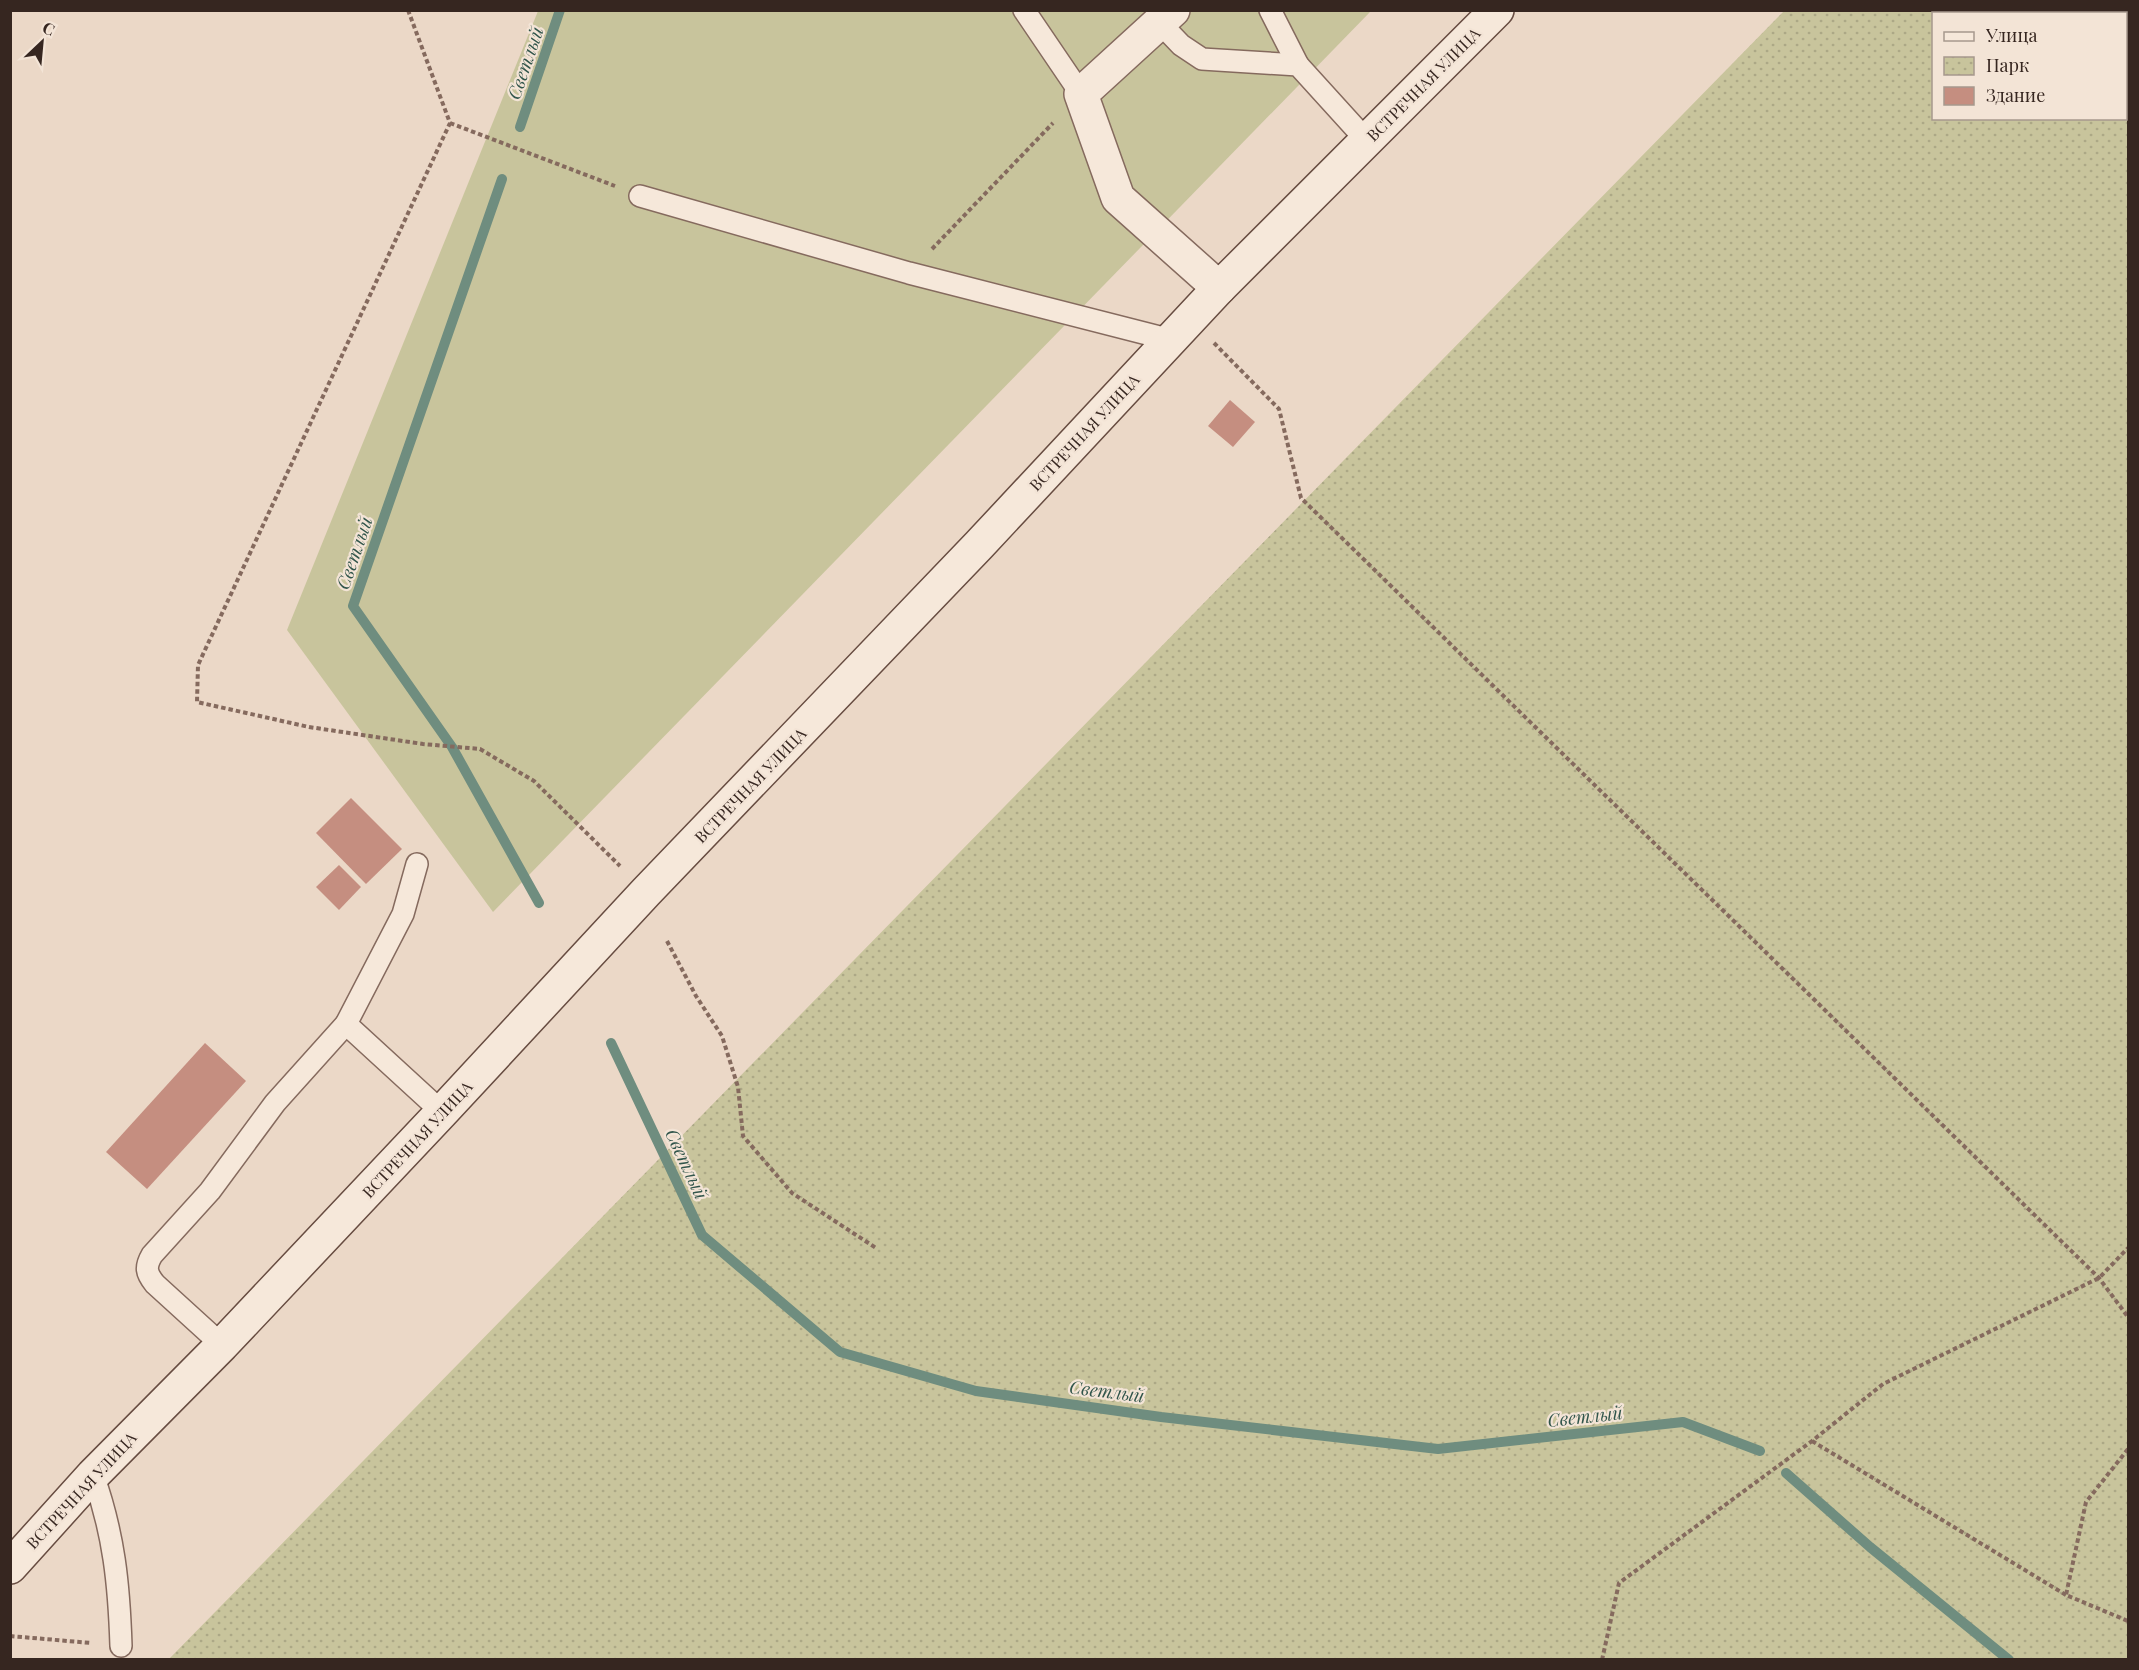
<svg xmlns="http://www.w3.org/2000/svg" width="2139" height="1670" font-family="'Playfair Display',serif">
  <defs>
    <pattern id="park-dots" width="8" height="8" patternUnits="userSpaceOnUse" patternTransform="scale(1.5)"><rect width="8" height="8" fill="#c8c49c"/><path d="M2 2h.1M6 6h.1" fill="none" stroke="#aca886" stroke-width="1.8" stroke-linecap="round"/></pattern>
  </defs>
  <rect width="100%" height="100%" fill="#ebd8c7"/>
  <path fill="#c8c49c" d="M538,11H1371L493,912L287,630Z"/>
  <path fill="url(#park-dots)" fill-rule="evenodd" d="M1784,11H2128V1659H169ZM1934,14H2126V118H1934Z"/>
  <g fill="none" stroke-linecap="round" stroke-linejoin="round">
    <g stroke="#6f8d7f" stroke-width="10">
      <path d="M520,127L560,10"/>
      <path d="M502,179L353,606L452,747L539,903"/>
      <path d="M611,1043L702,1235L840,1352L976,1391L1161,1417L1438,1449L1683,1422L1760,1451"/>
      <path d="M1786,1473L1870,1547L2009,1660"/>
    </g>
  </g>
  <g fill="#c58e80">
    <path d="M1230,400L1255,422L1233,447L1208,426Z"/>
    <path d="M351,798L402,849L366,884L316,833Z"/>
    <path d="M339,865L361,887L339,910L316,887Z"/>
    <path d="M205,1043L246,1081L147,1189L106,1152Z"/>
  </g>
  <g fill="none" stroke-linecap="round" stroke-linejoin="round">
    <g stroke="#856a5e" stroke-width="24">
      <g id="lane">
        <path d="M1024,10L1081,94"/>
        <path d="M1270,10L1298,65"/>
        <path d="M1159,22L1181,45L1202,59L1298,65L1367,141"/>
        <path d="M640,196L909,273L1171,340"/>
        <path d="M417,864L403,914L346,1024L442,1112"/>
        <path d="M222,1345L155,1284C146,1273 145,1267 152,1255L210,1191L275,1103L346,1024"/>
        <path d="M93,1475C114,1534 119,1584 121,1646"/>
      </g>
    </g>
    <g stroke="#856a5e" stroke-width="36">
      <path id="street" d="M1173,10L1081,94L1118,198L1219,288"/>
    </g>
    <g stroke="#674c41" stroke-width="36">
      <path id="secondary" d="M10,1567L93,1475L222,1345L442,1112L646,892L979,545L1219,288L1497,10"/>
    </g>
    <g stroke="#856a5e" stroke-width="4" stroke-dasharray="4.5 3" stroke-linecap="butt">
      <path d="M408,10L450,123L198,665L197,702L309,727L423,744L480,749L534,781L620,866"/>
      <path d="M450,123L615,186"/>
      <path d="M932,249L1053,123"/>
      <path d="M1214,343L1279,409L1301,498L2099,1278L2128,1317"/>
      <path d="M667,941L696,996L722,1036L738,1087L743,1136L792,1193L876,1248"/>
      <path d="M1812,1441L2066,1595"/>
      <path d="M2128,1449L2086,1502L2066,1595L2128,1621"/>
      <path d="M10,1636L91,1643"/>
      <path d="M1602,1660L1619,1583L1812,1441L1883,1384L2099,1278L2128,1248"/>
    </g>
    <use href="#lane" stroke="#f6e8da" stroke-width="21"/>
    <use href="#street" stroke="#f6e8da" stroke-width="33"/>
    <use href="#secondary" stroke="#f6e8da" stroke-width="33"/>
  </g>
  <g text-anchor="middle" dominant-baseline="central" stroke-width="4.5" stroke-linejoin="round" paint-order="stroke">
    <g font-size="16" fill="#362620" stroke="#f3e4d6">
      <text transform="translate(1423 84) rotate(-45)">ВСТРЕЧНАЯ УЛИЦА</text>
      <text transform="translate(1084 432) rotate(-47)">ВСТРЕЧНАЯ УЛИЦА</text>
      <text transform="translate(750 785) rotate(-46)">ВСТРЕЧНАЯ УЛИЦА</text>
      <text transform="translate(417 1139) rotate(-47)">ВСТРЕЧНАЯ УЛИЦА</text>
      <text transform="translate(81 1490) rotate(-47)">ВСТРЕЧНАЯ УЛИЦА</text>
    </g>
    <g font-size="18" font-style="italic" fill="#31554b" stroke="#f3e4d6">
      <text transform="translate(525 63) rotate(-71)">Светлый</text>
      <text transform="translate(354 553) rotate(-71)">Светлый</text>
      <text transform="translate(687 1164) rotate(65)">Светлый</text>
      <text transform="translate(1107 1391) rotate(7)">Светлый</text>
      <text transform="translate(1585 1416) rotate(-6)">Светлый</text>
    </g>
  </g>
  <rect width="2139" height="1670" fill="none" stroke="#362620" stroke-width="24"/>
  <rect x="1932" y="12" width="195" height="108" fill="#f3e4d6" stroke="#a7988d" stroke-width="1.5"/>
  <rect x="1944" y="32" width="30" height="9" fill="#f6e8da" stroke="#a7988d" stroke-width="1.5"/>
  <text x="1986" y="42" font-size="18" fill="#362620">Улица</text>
  <rect x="1944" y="57" width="30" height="18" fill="url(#park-dots)" stroke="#a7988d" stroke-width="1.5"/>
  <text x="1986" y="72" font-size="18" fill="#362620">Парк</text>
  <rect x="1944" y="87" width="30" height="18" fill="#c58e80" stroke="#a7988d" stroke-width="1.5"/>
  <text x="1986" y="102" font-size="18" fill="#362620">Здание</text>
  <g transform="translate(42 42) rotate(26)" stroke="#f3e4d6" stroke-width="4.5" paint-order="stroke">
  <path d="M0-4.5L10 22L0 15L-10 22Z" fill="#362620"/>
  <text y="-9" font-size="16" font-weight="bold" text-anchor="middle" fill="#362620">С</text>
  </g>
</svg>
